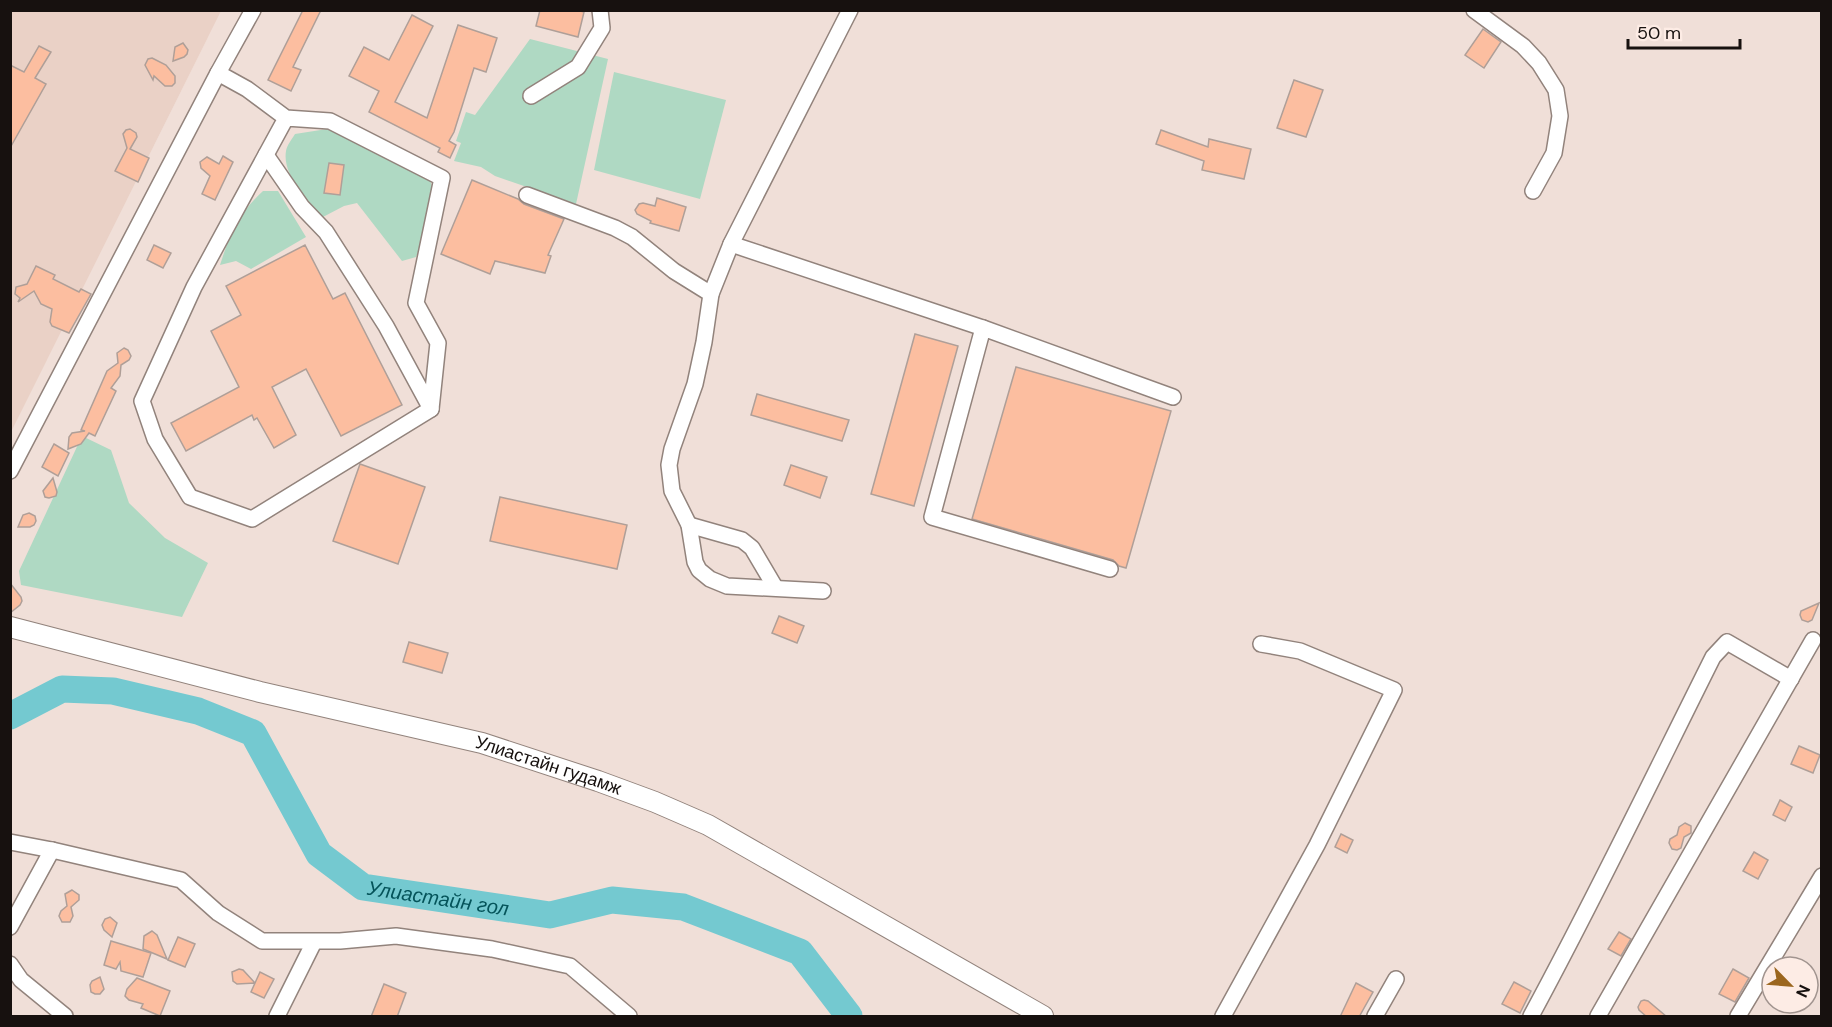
<svg xmlns="http://www.w3.org/2000/svg" width="1832" height="1027" font-family="'DM Sans',sans-serif">
  <rect width="100%" height="100%" fill="#f0dfd8"/>
  <path fill="#ead1c6" d="M11,11H221L11,432Z"/>
  <g fill="#afd9c3">
    <path d="M530,39L608,59L576,204L495,176L481,167L454,161L461,143L456,141L466,112L475,115Z"/>
    <path d="M614,72L726,100L700,199L594,170Z"/>
    <path d="M327,129C347,139 421,166 430,181C439,195 423,242 416,257L402,261L357,203L344,206L321,218C307,199 282,175 286,151C287,145 292,139 295,134Z"/>
    <path d="M263,191H278L306,237L251,269L236,261L220,265C230,234 238,214 263,191Z"/>
    <path d="M82,436L111,450L129,503L165,538L208,563L182,617L21,585L19,571Z"/>
  </g>
  <g fill="none" stroke-linecap="round" stroke-linejoin="round">
    <path stroke="#74c9d0" stroke-width="27" id="s1" d="M10,716L62,689L113,691L198,711L253,733L319,854L363,887L550,915L612,900L683,907L800,952L849,1016"/>
  </g>
  <g fill="#fcbea0" stroke="#af9f98" stroke-width="1.5">
    <path d="M303,10H321L293,67L301,70L291,91L268,80Z"/>
    <path d="M540,10H577L584,12L578,37L536,26Z"/>
    <path d="M412,15L433,26L395,102L427,118L458,25L497,38L486,72L474,68L454,132L449,141L456,145L450,158L438,152L440,148L369,112L379,91L349,76L364,47L389,60Z"/>
    <path d="M1483,29L1501,42L1484,68L1465,55Z"/>
    <path d="M183,43L188,50L187,54L184,57L173,61L175,47Z"/>
    <path d="M39,46L51,52L35,78L46,84L10,148V65L24,72Z"/>
    <path d="M152,58L166,65L175,76V83L172,86H165L154,76L153,80L145,65L148,59Z"/>
    <path d="M1294,80L1323,90L1306,137L1277,128Z"/>
    <path d="M130,129L136,133L137,137L130,149L149,158L138,182L115,171L127,148L123,134L126,130Z"/>
    <path d="M1161,130L1208,147L1209,139L1251,149L1244,179L1202,170L1204,161L1156,144Z"/>
    <path d="M223,156L233,162L215,200L202,194L210,176L201,168L200,162L207,157L219,164Z"/>
    <path d="M329,163L344,165L340,195L324,193Z"/>
    <path d="M472,180L518,199L524,204L564,219L548,255L551,256L545,273L495,261L490,274L441,254Z"/>
    <path d="M657,198L686,207L679,231L650,223L651,221L637,214L635,210L639,204L643,203L655,206Z"/>
    <path d="M154,245L171,253L163,268L147,260Z"/>
    <path d="M305,245L333,299L345,293L402,405L341,436L306,369L272,387L296,435L274,448L257,418L254,420L252,415L186,451L171,423L239,387L211,331L241,315L226,286Z"/>
    <path d="M36,266L55,275L53,279L79,292L81,289L91,294L69,333L52,326L50,322L52,309L41,304L34,291L18,302L20,298L15,294L16,287L27,284Z"/>
    <path d="M915,334L958,346L914,506L871,494Z"/>
    <path d="M124,348L128,350L131,356L129,360L121,365L120,376L111,388L116,391L95,436L89,433L81,444L68,449L69,437L72,433L85,431L81,430L107,371L118,363L117,353Z"/>
    <path d="M1016,367L1171,411L1126,568L1119,566L1113,560L972,519Z"/>
    <path d="M757,394L849,420L842,441L751,415Z"/>
    <path d="M54,444L69,453L58,476L42,467Z"/>
    <path d="M360,464L425,487L398,564L333,541Z"/>
    <path d="M791,465L827,477L820,498L784,485Z"/>
    <path d="M53,478L57,492L56,496L49,498L45,497L43,491Z"/>
    <path d="M500,497L627,525L617,569L490,541Z"/>
    <path d="M29,513L35,516L36,521L34,525L30,527H18L23,515Z"/>
    <path d="M10,583L21,597L22,601L20,605L10,613Z"/>
    <path d="M1819,603L1812,620L1808,622L1802,620L1800,615L1801,611Z"/>
    <path d="M779,616L804,626L797,643L772,633Z"/>
    <path d="M409,642L448,653L442,673L403,662Z"/>
    <path d="M1799,746L1820,755L1813,773L1791,764Z"/>
    <path d="M1780,800L1792,807L1785,821L1773,815Z"/>
    <path d="M1685,823L1691,826V833L1684,837L1681,848L1677,850L1672,849L1669,843L1670,839L1677,835L1679,827Z"/>
    <path d="M1341,834L1353,840L1347,853L1335,847Z"/>
    <path d="M1754,852L1768,860L1758,879L1743,871Z"/>
    <path d="M72,890L79,895V900L71,907L73,916L70,922H62L59,916L61,911L67,906L65,894Z"/>
    <path d="M110,917L117,923L112,937L104,930L102,925L105,919Z"/>
    <path d="M152,931L157,935L167,959L143,949L144,936Z"/>
    <path d="M1619,932L1631,939L1621,956L1608,949Z"/>
    <path d="M178,937L195,944L185,967L168,960Z"/>
    <path d="M111,941L151,953L143,977L121,971L120,962L116,969L104,965Z"/>
    <path d="M239,969L243,970L255,983L260,972L274,979L264,998L251,992L255,983L237,984L233,981L232,972Z"/>
    <path d="M1733,969L1749,978L1735,1002L1719,994Z"/>
    <path d="M100,977L104,989L100,994H95L91,992L90,985L92,981Z"/>
    <path d="M137,978L170,991L160,1016L141,1008L143,1004L129,1000L125,996L127,989Z"/>
    <path d="M1514,982L1531,991L1520,1013L1502,1004Z"/>
    <path d="M1356,983L1373,992L1359,1017H1340Z"/>
    <path d="M384,984L406,993L397,1017H371Z"/>
    <path d="M1644,1000L1648,1001L1667,1017H1647L1639,1010L1638,1007L1641,1001Z"/>
  </g>
  <g fill="none" stroke-linecap="round" stroke-linejoin="round">
    <g stroke="#92837c" stroke-width="18">
      <g id="minor">
        <path d="M1474,10L1523,46L1539,63L1556,90L1560,116L1554,153L1533,191"/>
        <path d="M218,73L247,89L286,118L330,121L442,178L416,303L438,343L431,409L252,519L190,497L155,439L142,401L194,287L286,118"/>
        <path d="M531,96L578,67L602,28L600,10"/>
        <path d="M266,155L302,207L326,232L386,326L431,409"/>
        <path d="M527,195L615,228L632,237L674,271L711,294L704,342L695,384L672,449L669,465L672,491L689,525L695,562L699,570L710,579L727,586L823,591"/>
        <path d="M731,244L983,328"/>
        <path d="M711,294L731,244L850,10"/>
        <path d="M10,471L218,73L253,10"/>
        <path d="M689,525L742,540L752,548L775,587"/>
        <path d="M1110,569L932,517L983,328L1173,397"/>
        <path d="M10,842L52,850L181,880L218,913L262,941H340L396,936L492,949L570,966L629,1016"/>
        <path d="M10,927L52,850"/>
        <path d="M10,964L21,980L65,1016"/>
        <path d="M277,1016L314,942"/>
        <path d="M1223,1016L1317,845L1394,690L1300,651L1261,644"/>
        <path d="M1375,1016L1396,979"/>
        <path d="M1531,1016C1595,898 1653,777 1713,657L1727,642L1791,679"/>
        <path d="M1598,1016L1813,640"/>
        <path d="M1738,1016L1822,876"/>
      </g>
    </g>
    <g stroke="#92837c" stroke-width="22">
      <g id="major">
        <path id="s2" d="M10,627L260,692L482,743L598,781L655,802L708,825L1043,1016"/>
      </g>
    </g>
    <use href="#minor" stroke="#fff" stroke-width="15"/>
    <use href="#major" stroke="#fff" stroke-width="20"/>
  </g>
  <g text-anchor="middle" dominant-baseline="central" stroke-width="4.5" stroke-linejoin="round" paint-order="stroke">
    <g font-size="18" fill="#17110f" stroke="#fdece5">
      <text stroke="none"><textPath href="#s2" startOffset="556">Улиастайн гудамж</textPath></text>
    </g>
    <g font-size="20" font-style="italic" fill="#05545a" stroke="#fdece5">
      <text stroke="none"><textPath href="#s1" startOffset="525">Улиастайн гол</textPath></text>
    </g>
  </g>
  <rect width="1832" height="1027" fill="none" stroke="#17110f" stroke-width="24"/>
  <g transform="translate(1790 985) rotate(115)"><circle r="28" fill="#fdece5" stroke="#a1948f" stroke-width="1.5"/>
  <path d="M0-4.5L10 22L0 15L-10 22Z" fill="#9b661e"/>
  <text y="-9" font-size="16" font-weight="bold" text-anchor="middle" fill="#17110f">N</text>
  </g>
  <path d="M1628 39v9h112v-9" fill="none" stroke="#17110f" stroke-width="3"/>
  <text x="1637" y="39" font-size="18" fill="#17110f" stroke="#fdece5" stroke-width="4.5" paint-order="stroke">50 m</text>
</svg>
